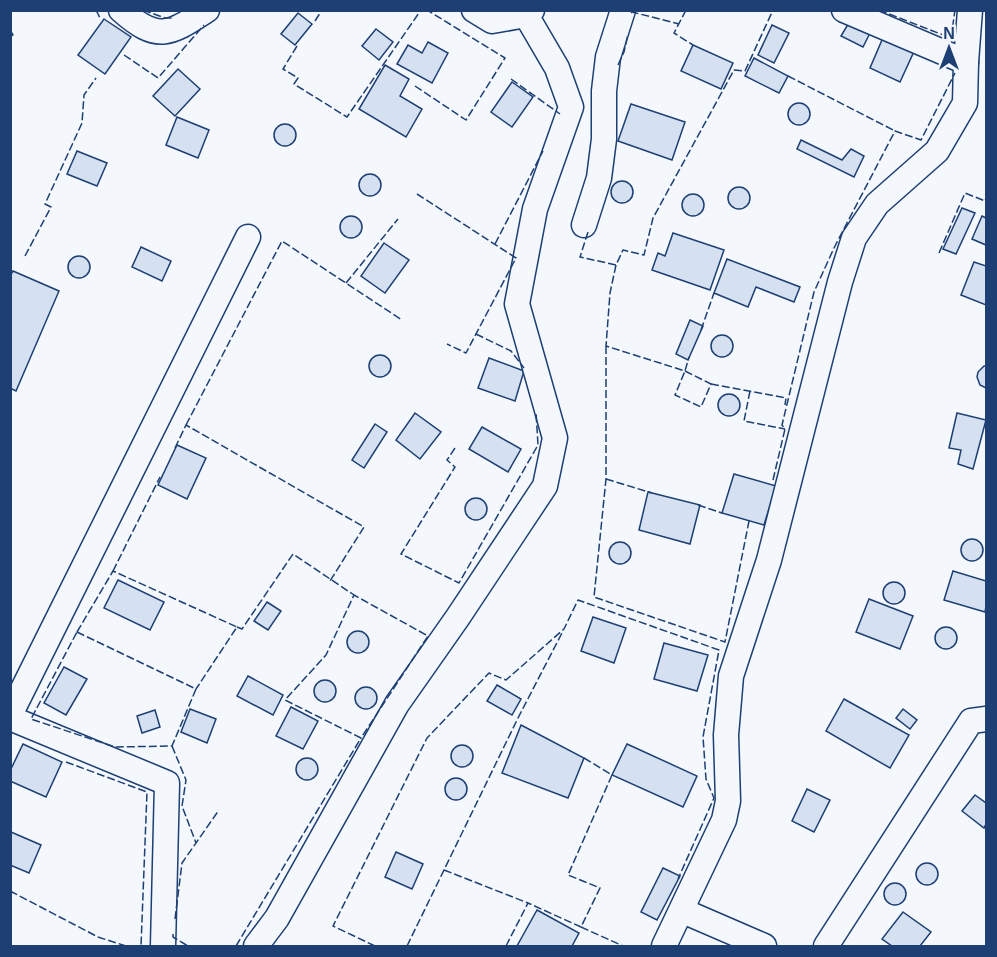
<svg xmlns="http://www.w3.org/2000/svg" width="997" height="957" font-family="Helvetica,sans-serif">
  <rect width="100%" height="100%" fill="#f4f7fb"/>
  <g fill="#d5e0f0" stroke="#1d3f73" stroke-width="1.5">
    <path d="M298,13L312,24L295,45L281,34Z"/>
    <path d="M104,19L131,37L105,74L78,55Z"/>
    <path d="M850,21L870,33L863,47L841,36Z"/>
    <path d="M772,25L789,33L774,63L758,55Z"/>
    <path d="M376,29L393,42L379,60L362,46Z"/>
    <path d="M885,33L916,47L900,82L870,68Z"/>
    <path d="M428,42L448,53L432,83L397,64L408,45L422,53Z"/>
    <path d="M693,45L733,63L721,89L681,71Z"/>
    <path d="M754,58L788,76L779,93L745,76Z"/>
    <path d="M385,65L409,79L400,96L422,109L406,137L359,109Z"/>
    <path d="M178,69L200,89L175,116L153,96Z"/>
    <path d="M512,82L533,97L512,127L491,112Z"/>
    <circle cx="799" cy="114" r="11"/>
    <path d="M631,104L685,122L672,160L618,141Z"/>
    <path d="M177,117L209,130L198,158L166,145Z"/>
    <circle cx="285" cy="135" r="11"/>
    <path d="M801,140L842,160L851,149L864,156L854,177L797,149Z"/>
    <path d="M77,151L107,163L97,186L67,174Z"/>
    <circle cx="370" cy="185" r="11"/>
    <circle cx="622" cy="192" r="11"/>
    <circle cx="739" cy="198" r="11"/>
    <circle cx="693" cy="205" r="11"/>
    <path d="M962,208L975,213L956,254L943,249Z"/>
    <circle cx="351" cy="227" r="11"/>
    <path d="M982,216L986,218V245L972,239Z"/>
    <path d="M673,233L724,250L710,290L652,270L658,253L665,256Z"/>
    <path d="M384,243L409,260L385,293L361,276Z"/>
    <path d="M141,247L171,261L162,281L132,267Z"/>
    <circle cx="79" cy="267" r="11"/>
    <path d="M727,259L800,287L794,302L756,287L748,307L714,293Z"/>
    <path d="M974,262L986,266V305L961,295Z"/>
    <path d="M13,271L59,291L16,391L10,388V276Z"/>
    <path d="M690,320L703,326L688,360L676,354Z"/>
    <circle cx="722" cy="346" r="11"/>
    <circle cx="380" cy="366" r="11"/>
    <path d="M489,358L524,371L515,401L478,388Z"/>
    <path d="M984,366H986V388L980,385L977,377L978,372Z"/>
    <circle cx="729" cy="405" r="11"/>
    <path d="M415,413L441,432L420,459L396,440Z"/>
    <path d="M957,413L986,420L973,469L958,464L961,450L949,448Z"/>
    <path d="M375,424L387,432L364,468L352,460Z"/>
    <path d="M482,427L521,449L508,472L469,449Z"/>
    <path d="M177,445L206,458L187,499L158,485Z"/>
    <path d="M734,474L776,486L764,525L722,513Z"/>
    <path d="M648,492L700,505L690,544L639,530Z"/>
    <circle cx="476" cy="509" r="11"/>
    <circle cx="972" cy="550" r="11"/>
    <circle cx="620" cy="553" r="11"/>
    <path d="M953,571L986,581V606L985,612L944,600Z"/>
    <path d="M118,580L164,602L150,630L104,608Z"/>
    <circle cx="894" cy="593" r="11"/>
    <path d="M869,599L913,616L900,649L856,632Z"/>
    <path d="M267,602L281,611L268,630L254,621Z"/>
    <path d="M593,617L626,628L614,663L581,651Z"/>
    <circle cx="946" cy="638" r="11"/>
    <circle cx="358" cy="642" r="11"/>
    <path d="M664,643L708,655L697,691L654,679Z"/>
    <path d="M64,667L87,679L66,715L44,703Z"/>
    <path d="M248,676L283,695L273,715L237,696Z"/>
    <circle cx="325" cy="691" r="11"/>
    <path d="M497,685L521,699L512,715L487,701Z"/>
    <circle cx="366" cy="698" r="11"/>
    <path d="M844,699L909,735L890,768L826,731Z"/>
    <path d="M291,707L318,721L303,749L276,736Z"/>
    <path d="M190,709L216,719L207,743L181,732Z"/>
    <path d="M903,709L917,720L910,729L896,718Z"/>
    <path d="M155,710L160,727L142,733L137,716Z"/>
    <path d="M521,725L584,758L568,798L502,773Z"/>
    <path d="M23,744L62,762L46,797L10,781V771Z"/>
    <path d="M627,744L697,776L683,807L612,775Z"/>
    <circle cx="462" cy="756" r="11"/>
    <circle cx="307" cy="769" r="11"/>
    <circle cx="456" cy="789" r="11"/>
    <path d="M807,789L830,800L814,832L792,821Z"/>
    <path d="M975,795L986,803V824L984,828L962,811Z"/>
    <path d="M11,832L41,845L29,873L10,865Z"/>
    <path d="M396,852L423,864L412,889L385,877Z"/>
    <circle cx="927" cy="874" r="11"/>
    <path d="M663,868L680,876L657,920L641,912Z"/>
    <circle cx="895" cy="894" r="11"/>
    <path d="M537,910L579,933L572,946H517Z"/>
    <path d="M903,912L931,932L920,946H892L882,939Z"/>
  </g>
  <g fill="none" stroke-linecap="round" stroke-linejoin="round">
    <g stroke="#1d3f73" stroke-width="27">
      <g id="minor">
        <path d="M121,10C158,43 170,34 207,10"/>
        <path d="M474,10L492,21L526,15L532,10"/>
        <path d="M844,10L966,62L970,10"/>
        <path d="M584,225L599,178L604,139V91L608,57L623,10"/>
        <path d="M10,715L248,237"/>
        <path d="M10,718L167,783L163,946"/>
        <path d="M683,911L764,946"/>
        <path d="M256,946L277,918L397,704L458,617L545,486L555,438L517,304L535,209L571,107L557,68L526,15"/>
        <path d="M664,946L724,820L728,801L726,735L731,676L769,560L840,282L854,238L877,204L937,151L965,103L966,62"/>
        <path d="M826,946L971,721L986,719"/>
      </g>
    </g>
    <use href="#minor" stroke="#f4f7fb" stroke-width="24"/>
    <g stroke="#1d3f73" stroke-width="1.5" stroke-dasharray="8 3" stroke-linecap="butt">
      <path d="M96,10L100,18"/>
      <path d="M143,10L165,18H174"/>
      <path d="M686,10L674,33L693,45"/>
      <path d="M879,10L951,38L955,10"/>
      <path d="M631,13L632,12L679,24"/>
      <path d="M315,21L322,10"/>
      <path d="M10,30L13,35L10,37"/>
      <path d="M297,46L283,69L298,78L294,84L347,117L421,10"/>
      <path d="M124,55L158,78L204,25"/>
      <path d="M618,65L624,52L628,34"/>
      <path d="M788,76L895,131"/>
      <path d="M511,79L560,114"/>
      <path d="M415,86L466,120L505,58L427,10"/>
      <path d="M417,194L516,258L466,353L447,344"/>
      <path d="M588,232L580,257L616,265L623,250L644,255L653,218L734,70L745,71L773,10"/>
      <path d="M495,244L543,151"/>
      <path d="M939,253L965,193L985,201L986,198"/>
      <path d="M25,256L51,207L45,204L82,123L84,95L96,78"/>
      <path d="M616,265L610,293L606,346L685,371L689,357"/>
      <path d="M346,283L398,219"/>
      <path d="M701,330L714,293"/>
      <path d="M476,334L511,351L524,368"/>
      <path d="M606,346V479L594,597L725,642L749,521"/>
      <path d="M685,371L711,384L701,407L675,395Z"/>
      <path d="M711,384L786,398L785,405"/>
      <path d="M750,391L744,421L785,429"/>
      <path d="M186,425L282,241L402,320"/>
      <path d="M175,448L186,425L364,527L330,581"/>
      <path d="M455,448L447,460L455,467L401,554L459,583L538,445L536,412"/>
      <path d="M606,479L652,493"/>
      <path d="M773,480L785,429L782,425L814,292L834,248L895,131L921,140L955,73"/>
      <path d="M698,505L722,513"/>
      <path d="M113,571L160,477"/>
      <path d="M237,627L242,629L293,554L354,595L326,655L285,700L361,738L428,636L354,595"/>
      <path d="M77,632L196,689L172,746L115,747L31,719Z"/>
      <path d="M77,632L113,571L237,627L196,689"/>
      <path d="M172,746L186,780L182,806L196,843"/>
      <path d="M584,758L612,775L568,875L600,888L581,927L623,946"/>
      <path d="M66,762L147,792L141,946"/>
      <path d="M444,870L528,903"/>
      <path d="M10,891L98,937L126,946"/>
      <path d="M175,919L182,863L219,810"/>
      <path d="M173,934V937L188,946"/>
      <path d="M236,946L361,738"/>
      <path d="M375,946L333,926L427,738L489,673L506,680L564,629L578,600L719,650L703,737L706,779L714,798L678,879"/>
      <path d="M407,946L518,718L563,631"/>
      <path d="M506,946L528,903L581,927"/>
    </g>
  </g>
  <rect width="997" height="957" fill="none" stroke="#1d3f73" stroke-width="24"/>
  <g transform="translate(949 48)" stroke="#f4f7fb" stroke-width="4.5" paint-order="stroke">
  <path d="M0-4.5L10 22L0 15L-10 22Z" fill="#1d3f73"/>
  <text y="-9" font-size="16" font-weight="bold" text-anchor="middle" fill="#1d3f73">N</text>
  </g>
</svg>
